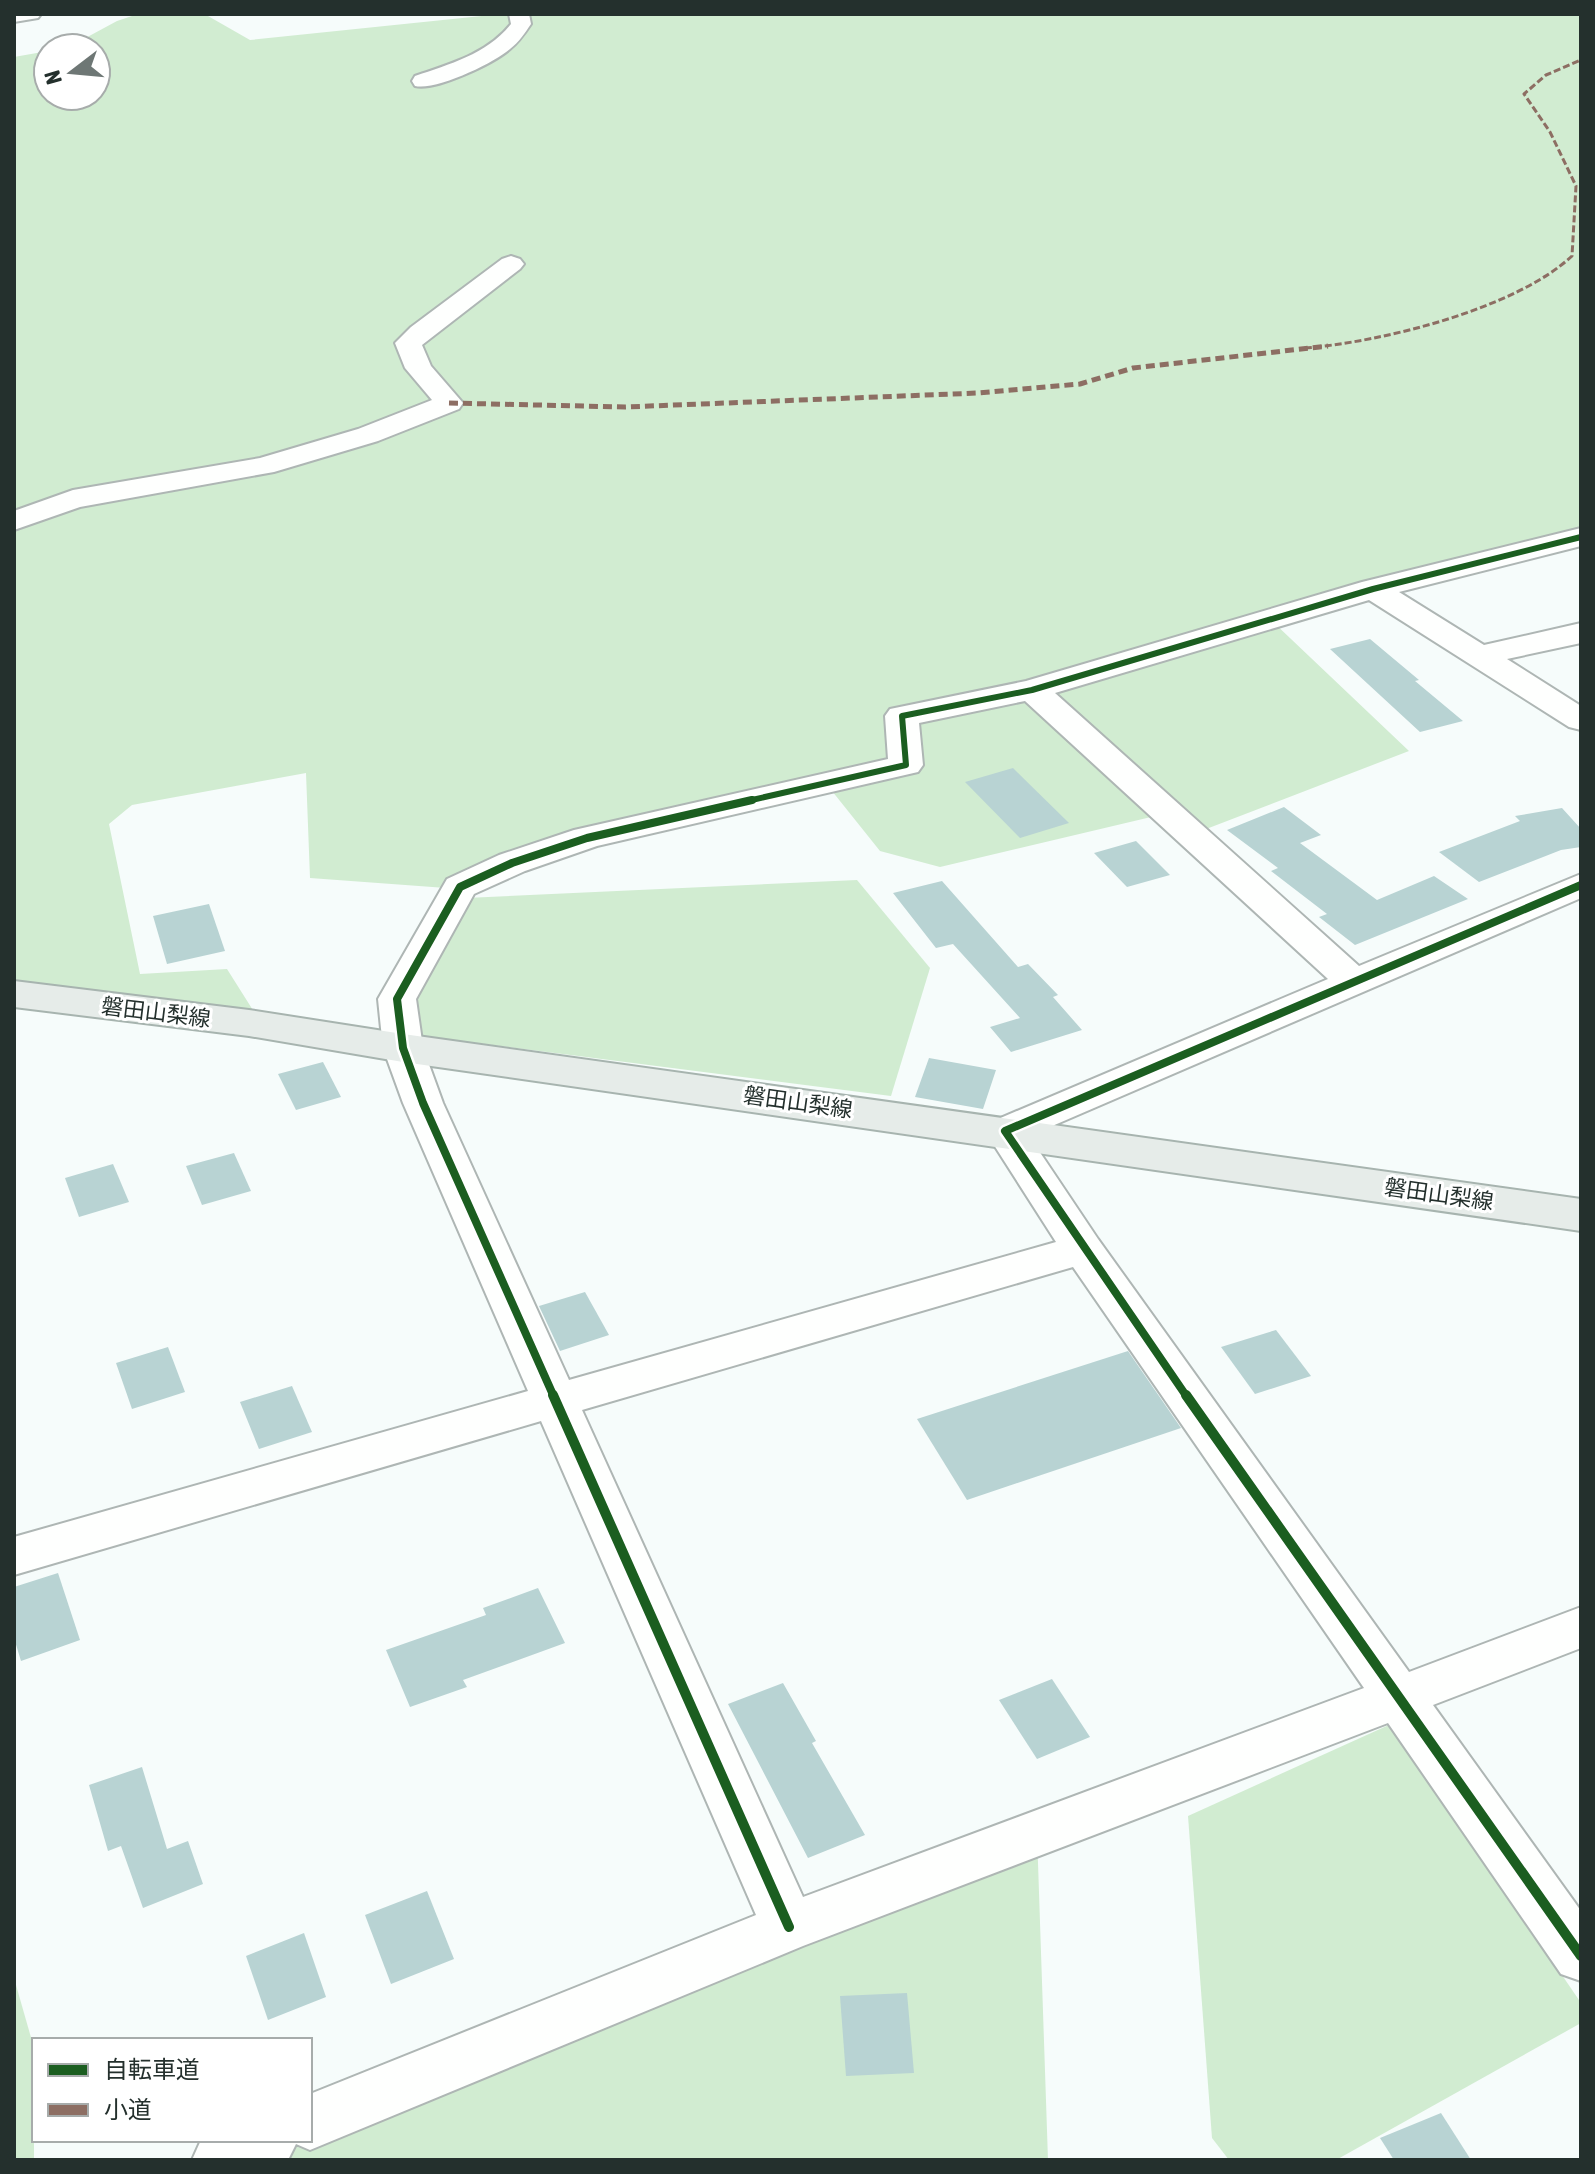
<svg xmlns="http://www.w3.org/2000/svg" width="1595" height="2174" font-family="'Asap Condensed','Noto Sans JP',sans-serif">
  <rect width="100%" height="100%" fill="#f6fcfb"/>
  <g fill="#d1ecd1">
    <path d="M138,14L208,16L250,40L501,14H1581V537L1271,620L1409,751L1201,831L1168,813L940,867L880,851L832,791L906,765L643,824L446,888L310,878L306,773L132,805L109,824L140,974L227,969L256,1015L14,993V57L48,51V96H96V48H67L117,21Z"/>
    <path d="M857,880L930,968L891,1096L414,1035L401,993L466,898Z"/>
    <path d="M1391,1724L1581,2003V2023L1336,2160H1229L1212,2138L1188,1816Z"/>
    <path d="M1037,1833L1048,2160H230L310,2140Z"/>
    <path d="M14,1978L34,2048V2160H14Z"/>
  </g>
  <g fill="#b8d3d3">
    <path d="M1370,639L1419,680L1415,681L1463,721L1420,732L1330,649Z"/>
    <path d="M1013,768L1069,823L1020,838L965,782Z"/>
    <path d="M1284,807L1321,835L1300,843L1377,900L1434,876L1468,899L1355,945L1319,917L1327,914L1271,871L1278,868L1227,830Z"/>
    <path d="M1562,808L1581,829V847L1561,850L1479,882L1439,852L1520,821L1515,816Z"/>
    <path d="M1136,841L1170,875L1127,887L1094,853Z"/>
    <path d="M942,881L1018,967L1028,964L1058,995L1053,997L1082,1030L1011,1052L990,1027L1020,1018L953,944L936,948L893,893Z"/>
    <path d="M209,904L225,951L167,964L153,916Z"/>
    <path d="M929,1058L996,1070L983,1109L915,1097Z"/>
    <path d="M323,1062L341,1097L296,1110L278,1074Z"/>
    <path d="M234,1153L251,1191L202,1205L186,1166Z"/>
    <path d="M113,1164L129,1202L79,1217L65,1178Z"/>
    <path d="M585,1292L609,1335L560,1351L539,1306Z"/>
    <path d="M1276,1330L1311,1376L1255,1394L1221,1347Z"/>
    <path d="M168,1347L185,1392L132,1409L116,1363Z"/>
    <path d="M1128,1351L1181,1428L967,1500L917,1419Z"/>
    <path d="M292,1386L312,1432L259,1449L240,1402Z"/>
    <path d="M58,1573L80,1640L21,1661L14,1638V1587Z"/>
    <path d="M538,1588L565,1643L463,1680L467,1687L410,1707L386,1650L486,1615L483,1608Z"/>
    <path d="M1052,1679L1090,1737L1037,1759L999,1700Z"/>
    <path d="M783,1683L816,1741L812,1743L865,1835L808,1858L728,1704Z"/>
    <path d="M142,1767L167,1849L188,1841L203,1884L143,1908L121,1846L108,1851L89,1785Z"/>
    <path d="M427,1891L454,1959L391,1984L365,1915Z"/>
    <path d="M304,1933L326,1997L268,2020L246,1956Z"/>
    <path d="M907,1993L914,2073L846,2076L840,1996Z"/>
    <path d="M1441,2113L1471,2160H1394L1380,2138Z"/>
  </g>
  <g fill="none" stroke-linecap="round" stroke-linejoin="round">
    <g stroke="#aeb6b4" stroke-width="4">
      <g id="minor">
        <path d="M14,14H41L38,18L14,22Z"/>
        <path d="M509,14H529L531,24C525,33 519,42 510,49C494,63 436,91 415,86L412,81L415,76C450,64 487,54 511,24Z"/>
        <path d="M511,256L520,259L524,264L520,269L422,345L431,366L463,403L459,409L378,441L274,472L80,507L14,530V511L73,490L260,458L358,429L432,400L405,368L395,343L411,327L502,259Z"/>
        <path d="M1581,528V546L1399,592L1484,645L1581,623V643L1507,659L1581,706V730L1569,727L1369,600L1055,693L1359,966L1581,874V898L1029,1136L1098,1239L1409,1672L1581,1607V1648L1433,1705L1581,1911V1981L1561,1974L1388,1723L803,1946L310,2150L296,2144L288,2160H192L201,2140H310V2094L756,1915L541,1421L14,1575V1537L528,1391L403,1103L383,1048L378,999L447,879L499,855L574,830L888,759L885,716L890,709L1026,681L1362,582ZM1025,701L1328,979L991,1122L985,1131L1056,1242L569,1380L443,1103L423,1048L416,999L474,894L525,871L597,846L918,772L923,765L919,723ZM1073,1267L1364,1688L803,1897L582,1410Z"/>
      </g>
    </g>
    <g stroke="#a7b4af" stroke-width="4">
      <path id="major" d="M14,981L249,1010L403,1034L1581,1199V1231L403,1062L249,1036L14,1007Z"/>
    </g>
    <use href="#minor" fill="#fefffe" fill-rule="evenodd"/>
    <use href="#major" fill="#e6ece9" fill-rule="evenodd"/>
    <path stroke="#8d6e63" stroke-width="3" stroke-dasharray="7 3" stroke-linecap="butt" d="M1305,348C1382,342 1515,309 1572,256L1576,186L1550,132L1524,94L1546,75L1581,60"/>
    <path stroke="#8d6e63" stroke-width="5" stroke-dasharray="9 5" stroke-linecap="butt" d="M449,403L625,407L978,393L1080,384L1133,368L1328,346"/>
    <g stroke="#fff" stroke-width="10">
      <path id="cycleway-far2" d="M743,802L906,765L902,716L1032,690L1373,589L1581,537"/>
    </g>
    <g stroke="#fff" stroke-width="13">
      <g id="cycleway-far1">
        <path d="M554,1397L423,1103L403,1048L397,999L460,887L512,863L587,838L752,800"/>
        <path d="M1187,1397L1005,1131L1581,885"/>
      </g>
    </g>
    <g stroke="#fff" stroke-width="15">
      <g id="cycleway">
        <path d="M553,1395L789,1927"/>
        <path d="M1186,1395L1581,1956"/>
      </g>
    </g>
    <use href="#cycleway-far2" stroke="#1b5e20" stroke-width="6"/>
    <use href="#cycleway-far1" stroke="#1b5e20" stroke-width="8"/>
    <use href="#cycleway" stroke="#1b5e20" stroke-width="10"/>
  </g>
  <g text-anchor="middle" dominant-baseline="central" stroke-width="6" stroke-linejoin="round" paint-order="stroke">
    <g font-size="22" fill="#24302d" stroke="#fff">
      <text transform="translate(156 1012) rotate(7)">磐田山梨線</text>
      <text transform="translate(798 1102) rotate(8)">磐田山梨線</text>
      <text transform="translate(1439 1194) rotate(8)">磐田山梨線</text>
    </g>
  </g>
  <rect width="1595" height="2174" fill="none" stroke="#24302d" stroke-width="32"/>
  <rect x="32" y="2038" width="280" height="104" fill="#ffffff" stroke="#a7acab" stroke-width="2"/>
  <rect x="48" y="2064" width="40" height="12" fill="#1b5e20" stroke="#a7acab" stroke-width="2"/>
  <text x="104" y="2078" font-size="24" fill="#24302d">自転車道</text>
  <rect x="48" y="2104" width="40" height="12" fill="#8d6e63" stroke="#a7acab" stroke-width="2"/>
  <text x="104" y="2118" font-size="24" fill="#24302d">小道</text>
  <g transform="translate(72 72) rotate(254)"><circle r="38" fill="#ffffff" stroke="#a7acab" stroke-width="2"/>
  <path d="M0-6L14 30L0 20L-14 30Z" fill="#6e7775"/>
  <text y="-12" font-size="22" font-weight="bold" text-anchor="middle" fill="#24302d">N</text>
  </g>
</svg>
